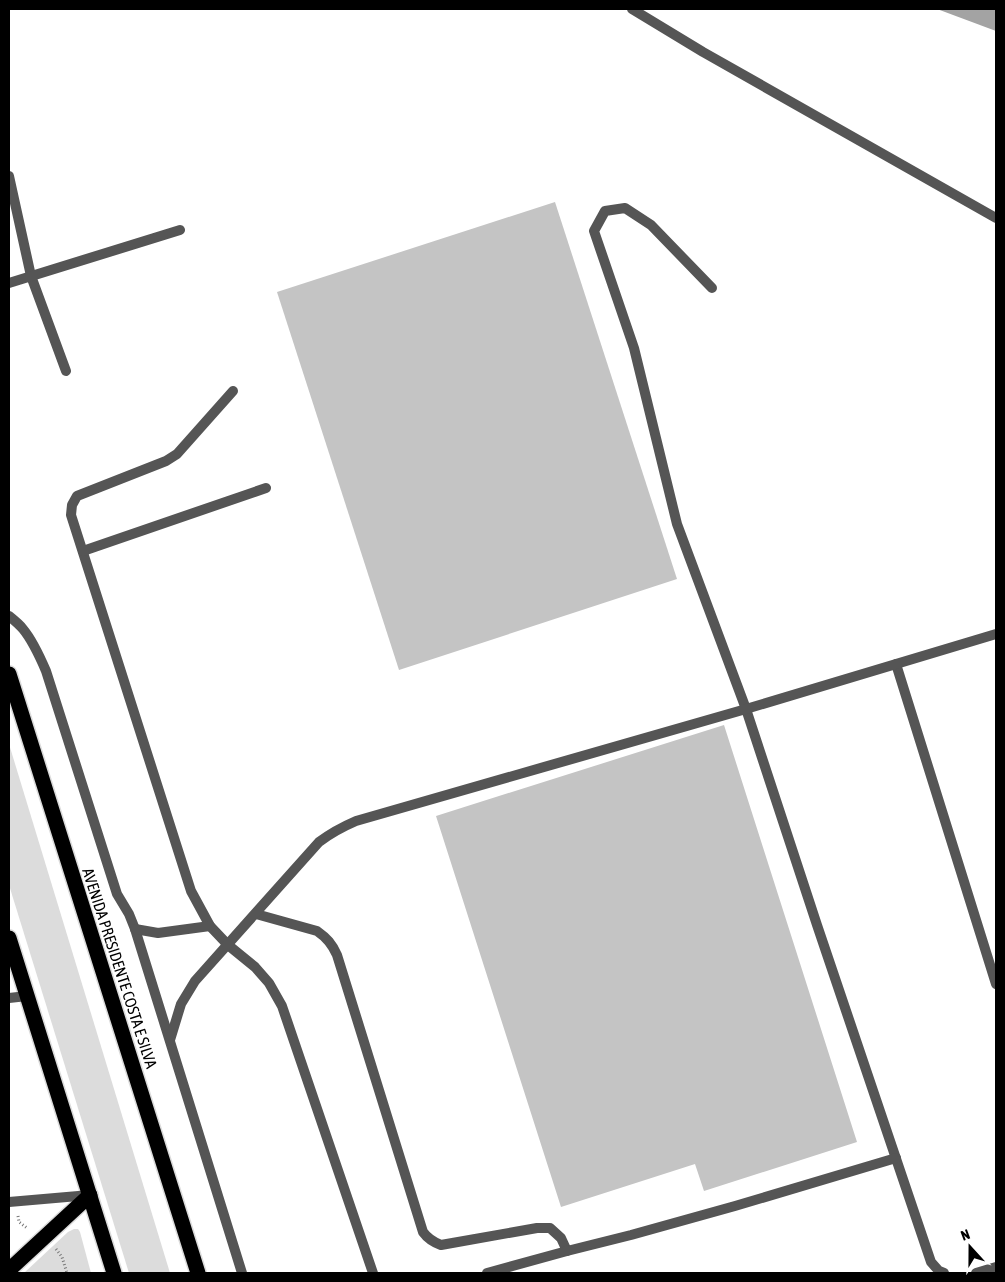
<svg xmlns="http://www.w3.org/2000/svg" width="1005" height="1282" font-family="'Asap Condensed',sans-serif">
  <rect width="100%" height="100%" fill="#fff"/>
  <g fill="#dcdcdc">
    <path d="M9,744L170,1273H129L9,885Z"/>
    <path d="M74,1229H78L80,1232L91,1273H24L68,1232Z"/>
  </g>
  <path fill="#a3a3a3" d="M937,9H996V31Z"/>
  <g fill="#c4c4c4">
    <path d="M555,202L677,579L399,670L277,292Z"/>
    <path d="M724,725L857,1142L704,1191L695,1164L561,1207L436,816Z"/>
  </g>
  <g fill="none" stroke-linecap="round" stroke-linejoin="round">
    <g stroke="#dbdbdb" stroke-width="18">
      <g id="highway">
        <path d="M9,674L198,1273"/>
        <path d="M9,938L114,1273"/>
        <path d="M9,1270L90,1195"/>
      </g>
    </g>
    <g stroke="#777" stroke-width="3" stroke-dasharray="1 2.5" stroke-linecap="butt">
      <path d="M18,1216L19,1222L27,1228"/>
      <path d="M56,1249L62,1257L67,1273"/>
    </g>
    <g stroke="#555" stroke-width="10">
      <path d="M632,9L703,52L996,218"/>
      <path d="M9,176L31,276L66,371"/>
      <path d="M9,283L180,230"/>
      <path d="M712,288L651,225L625,208L605,211L594,231L634,348L677,524L746,709L817,925L931,1262L939,1271L944,1273"/>
      <path d="M233,391L177,454L166,461L77,496L72,505L71,515L191,891L210,926L228,945L255,967L269,983L282,1006L373,1273"/>
      <path d="M83,551L266,488"/>
      <path d="M9,616C14,620 19,624 23,629C33,641 40,657 46,671L117,894L129,914L135,929L242,1273"/>
      <path d="M896,664L996,984"/>
      <path d="M256,914L317,931C327,938 332,944 337,955L423,1232C428,1239 433,1242 441,1245L537,1228H550L561,1238L567,1251"/>
      <path d="M135,929L158,933L210,926"/>
      <path d="M170,1040L181,1004L195,981L319,842C331,833 342,827 356,821L746,709L996,634"/>
      <path d="M487,1273L567,1251L631,1235L735,1206L896,1158"/>
      <path d="M976,1273L996,1267"/>
    </g>
    <g stroke="#555" stroke-width="10">
      <path d="M9,998L27,996"/>
      <path d="M9,1202L90,1195"/>
    </g>
    <use href="#highway" stroke="#000" stroke-width="15"/>
  </g>
  <g text-anchor="middle" dominant-baseline="central" stroke-width="4.5" stroke-linejoin="round" paint-order="stroke">
    <g font-size="16" fill="#000" stroke="#fff">
      <text transform="translate(120 968) rotate(72)">AVENIDA PRESIDENTE COSTA E SILVA</text>
    </g>
  </g>
  <rect width="1005" height="1282" fill="none" stroke="#000000" stroke-width="20"/>
  <g transform="translate(970 1247) rotate(339)" stroke="#ffffff" stroke-width="4" paint-order="stroke">
  <path d="M0-4L9 19L0 12L-9 19Z" fill="#000000"/>
  <text y="-8" font-size="14" font-weight="bold" text-anchor="middle" fill="#000000">N</text>
  </g>
</svg>
